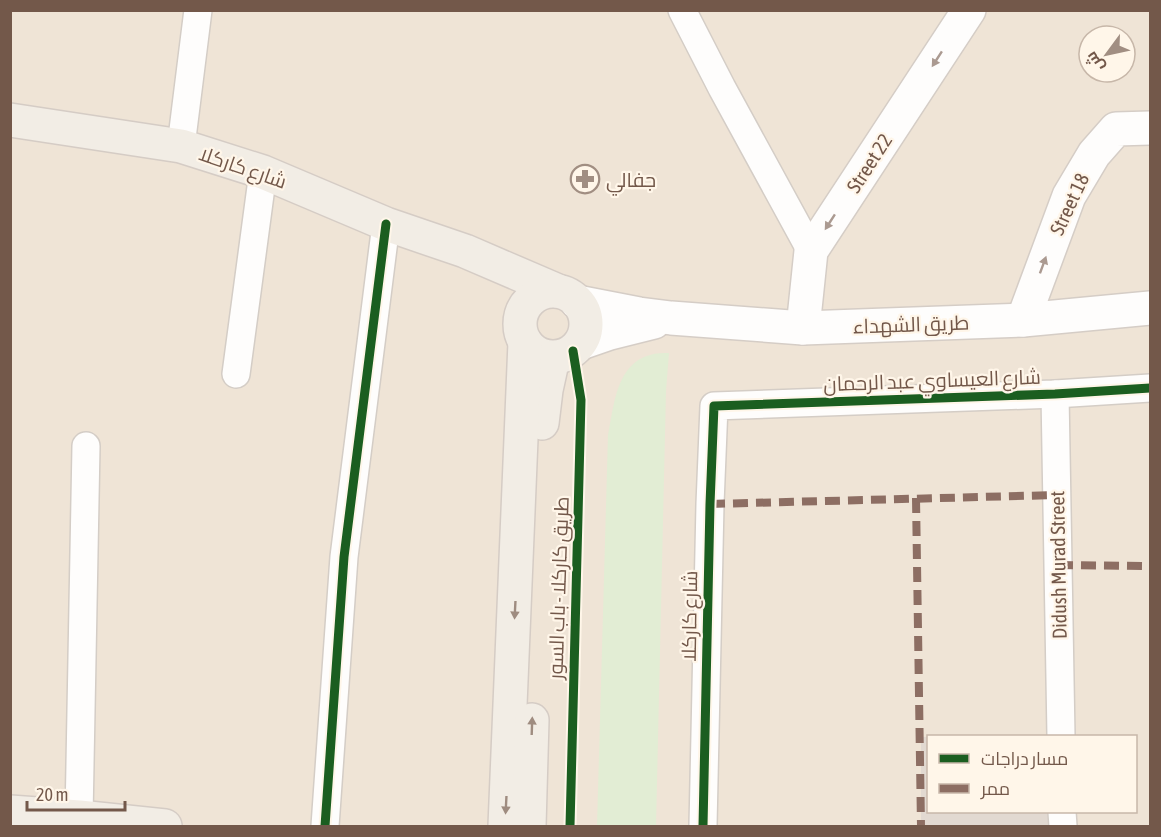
<svg xmlns="http://www.w3.org/2000/svg" width="1161" height="837" font-family="'Asap Condensed',Cairo,sans-serif">
  <rect width="100%" height="100%" fill="#f6f1e9"/>
  <path fill="#efe4d6" fill-rule="evenodd" d="M11,11H1150V826H11ZM1089,36H1125V72H1089ZM928,736H1136V812H928Z"/>
  <path fill="#e2edd4" d="M669,353L666,391L656,826H597L608,435C614,406 616,364 650,355C656,353 663,353 669,353Z"/>
  <path fill="#e2d9d1" d="M921,737H928V812H1062L1063,826H921Z"/>
  <g fill="none" stroke-linecap="round" stroke-linejoin="round">
    <g stroke="#d4cdc6" stroke-width="30">
      <g id="street">
        <path d="M682,10L722,88L811,251"/>
        <path d="M181,146L198,10"/>
        <path d="M236,374L263,172"/>
        <path d="M1055,394L1061,736"/>
        <path d="M1062,812L1063,826"/>
        <path d="M79,817L86,446"/>
        <path d="M325,826L344,557L386,224"/>
        <path d="M703,826L710,504L714,406L1055,394L1150,388"/>
      </g>
    </g>
    <g stroke="#d5cdc6" stroke-width="36">
      <g id="secondary">
        <path d="M577,302L639,314L671,318L803,328L1023,320L1150,308"/>
        <path d="M1023,320L1069,196L1094,154L1116,129L1150,128"/>
        <path d="M803,328L811,251L969,10"/>
        <path d="M581,343L610,333L654,322"/>
      </g>
    </g>
    <g stroke="#d5ccc5" stroke-width="36">
      <g id="primary">
        <path d="M10,120L181,146L263,172L386,224L465,251L558,291"/>
        <circle cx="553" cy="324" r="33"/>
        <path d="M542,423L546,390L553,358"/>
        <path d="M10,812L79,817L165,826"/>
        <path d="M505,826L525,342"/>
        <path d="M529,826L532,720"/>
      </g>
    </g>
    <use href="#street" stroke="#fefdfc" stroke-width="27"/>
    <use href="#secondary" stroke="#fefdfc" stroke-width="33"/>
    <use href="#primary" stroke="#f2ede5" stroke-width="33"/>
    <g stroke="#8d6e63" stroke-width="8" stroke-dasharray="15 8" stroke-linecap="butt">
      <path d="M916,498L921,826"/>
      <path d="M710,504L1057,495"/>
      <path d="M1058,565L1150,566"/>
    </g>
    <g stroke="#fff6e9" stroke-width="13">
      <g id="cycleway">
        <path d="M325,826L344,557L386,224"/>
        <path d="M570,826L581,400L573,351"/>
        <path d="M703,826L710,504L714,406L1055,394L1150,388"/>
      </g>
    </g>
    <use href="#cycleway" stroke="#1b5e20" stroke-width="9"/>
  </g>
  <defs><path id="oneway-solid" d="M-6-.8H1V-3.2L6.5 0L1 3.2V.8H-6Z" transform="scale(1.5)"/></defs>
  <g fill="#ab9a91">
    <use href="#oneway-solid" transform="translate(937 59) rotate(123)"/>
    <use href="#oneway-solid" transform="translate(830 222) rotate(123)"/>
    <use href="#oneway-solid" transform="translate(1043 265) rotate(-70)"/>
  </g>
  <g fill="#9f8c80">
    <use href="#oneway-solid" transform="translate(515 610) rotate(93)"/>
    <use href="#oneway-solid" transform="translate(532 726) rotate(-88)"/>
    <use href="#oneway-solid" transform="translate(506 805) rotate(93)"/>
  </g>
  <defs>
    <g id="pharmacy-ring" transform="scale(1.5)"><circle r="9.5" fill="#fff6e9" stroke="#a18e82" stroke-width="1.5"/><path d="M-2-6h4v4h4v4h-4v4h-4v-4h-4v-4h4Z" fill="#a18e82"/></g>
  </defs>
  <g fill-rule="evenodd">
    <use href="#pharmacy-ring" x="585" y="179"/>
  </g>
  <g text-anchor="middle" dominant-baseline="central" stroke-width="4.5" stroke-linejoin="round" paint-order="stroke">
    <g font-size="20" fill="#73584a" stroke="#fff6e9">
      <text transform="translate(869 163) rotate(-57)">Street 22</text>
      <text transform="translate(243 167) rotate(19)">شارع كاركلا</text>
      <text transform="translate(1069 204) rotate(-65)">Street 18</text>
      <text transform="translate(911 324) rotate(-2)">طريق الشهداء</text>
      <text transform="translate(932 380) rotate(-2)">شارع العيساوي عبد الرحمان</text>
      <text transform="translate(1058 565) rotate(-91)">Didush Murad Street</text>
      <text transform="translate(558 588) rotate(-88)">طريق كاركلا - باب السور</text>
      <text transform="translate(689 616) rotate(-89)">شارع كاركلا</text>
    </g>
    <g font-size="20" fill="#73584a" stroke="#fff6e9" text-anchor="start">
      <text x="606" y="179">جفالي</text>
    </g>
  </g>
  <rect width="1161" height="837" fill="none" stroke="#73584a" stroke-width="24"/>
  <rect x="927" y="735" width="210" height="78" fill="#fff6e9" stroke="#c7b7a9" stroke-width="1.5"/>
  <rect x="939" y="754" width="30" height="9" fill="#1b5e20" stroke="#c7b7a9" stroke-width="1.5"/>
  <text x="981" y="765" font-size="18" fill="#73584a">مسار دراجات</text>
  <rect x="939" y="784" width="30" height="9" fill="#8d6e63" stroke="#c7b7a9" stroke-width="1.5"/>
  <text x="981" y="795" font-size="18" fill="#73584a">ممر</text>
  <g transform="translate(1107 54) rotate(237)"><circle r="28" fill="#fff6e9" stroke="#c7b7a9" stroke-width="1.5"/>
  <path d="M0-4.5L10 22L0 15L-10 22Z" fill="#a18e82"/>
  <text y="-9" font-size="16" font-weight="bold" text-anchor="middle" fill="#73584a">ش</text>
  </g>
  <path d="M27 801v9h98v-9" fill="none" stroke="#73584a" stroke-width="3"/>
  <text x="36" y="801" font-size="18" fill="#73584a" stroke="#fff6e9" stroke-width="4.5" paint-order="stroke">20 m</text>
</svg>
